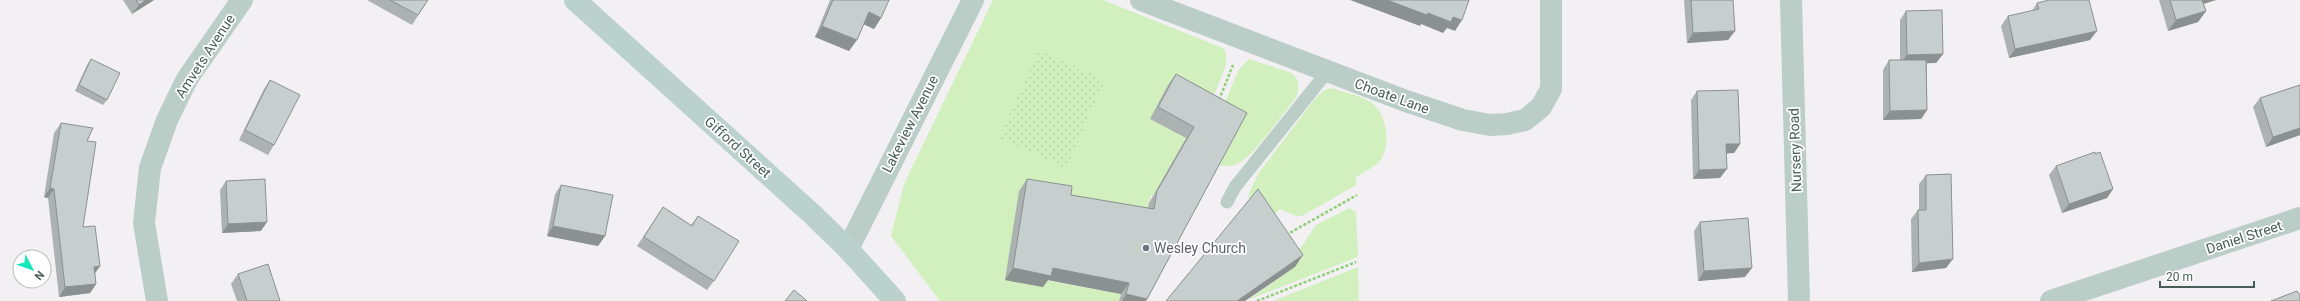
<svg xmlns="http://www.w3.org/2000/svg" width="2300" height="301" font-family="Roboto,sans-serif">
  <defs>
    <pattern id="garden-dots" width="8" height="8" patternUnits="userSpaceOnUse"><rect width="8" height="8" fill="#d1f0be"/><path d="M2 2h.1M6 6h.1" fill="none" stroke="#b5d0a5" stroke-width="1.8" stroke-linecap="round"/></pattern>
  </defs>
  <rect width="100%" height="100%" fill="#f2f0f2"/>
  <g fill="#d1f0be">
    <path d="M993,0H1103L1223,48L1226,52V65L1209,108L1150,118L1186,138L1208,185L1197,208H1194V203L1151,195L1146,221L1045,280L1121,294L1119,301H940L891,236L904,184Z"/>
    <path d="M1249,59L1292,73C1300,81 1299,88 1296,98C1283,113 1252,159 1235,165C1229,167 1222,166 1216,165L1220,114L1239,69Z"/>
    <path d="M1331,88C1343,92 1360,95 1372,103C1388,114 1392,151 1377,164C1371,169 1362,173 1356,177V185L1302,216H1296L1280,209L1265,224L1248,196L1258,174L1314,100L1323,91Z"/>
    <path d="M1349,208L1356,212L1358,257L1248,300L1295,267L1288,257L1302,246L1316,225Z"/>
    <path d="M1358,267L1359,301H1273Z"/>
  </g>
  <path fill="url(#garden-dots)" d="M1039,50L1105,80L1066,168L999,138Z"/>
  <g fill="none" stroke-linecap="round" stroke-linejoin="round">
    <g stroke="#8dd074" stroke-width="2.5" stroke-dasharray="3 2" stroke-linecap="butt">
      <path d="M1219,100L1233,65"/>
      <path d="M1286,235L1357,195"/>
      <path d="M1257,301L1356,262"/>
    </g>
    <path stroke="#bbcdc7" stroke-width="13" d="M1227,202L1235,187L1327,72"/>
    <g stroke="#bbcdc7" stroke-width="22">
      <path d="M1141,0L1406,101L1463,120L1490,125L1507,124L1525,120L1541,107L1551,89V0"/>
      <path d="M1791,0L1799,301"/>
      <path d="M848,249L973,0"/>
      <path d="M157,301L144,223L150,168L167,120L187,79L242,0"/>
      <path d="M2051,301L2300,218"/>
    </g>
    <path stroke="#bbd2cc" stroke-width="22" d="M575,0L812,214L848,249L895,301"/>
  </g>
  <g fill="#abb2b1">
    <path d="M123,0H154L132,14Z"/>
    <path d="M367,0H428L412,25Z"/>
    <path d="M830,0H889L881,18L874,29L864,24L849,51L815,37Z"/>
    <path d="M1684,0H1733L1735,31L1728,40L1687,43Z"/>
    <path d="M2159,0H2216L2203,4L2206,11L2198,22L2168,31Z"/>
    <path d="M2037,3L2090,40L2009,58L2001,26L2008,16L2032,11Z"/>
    <path d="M1906,11L1943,54L1936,63H1927V110L1921,119L1883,120V70L1889,60H1900V20Z"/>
    <path d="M91,59L107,100L103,105L75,91L87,65Z"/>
    <path d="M1176,74L1247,113L1146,301H1119L1121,294L1048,280L1043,287L1005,280L1019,191L1027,179L1071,195L1148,208L1149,203L1186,138L1150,119L1168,85Z"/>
    <path d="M270,80L274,145L268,155L239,140L264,89Z"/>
    <path d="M2300,85V135L2266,147L2253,107L2260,98Z"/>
    <path d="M1697,91L1740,144L1734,153H1726L1720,178L1693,179L1691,100Z"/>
    <path d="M61,123L87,141L83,227L100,266L95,273L96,284L90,293L59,297L48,198L44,197L54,133Z"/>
    <path d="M2095,154L2113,189L2107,198L2062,213L2049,175L2056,166Z"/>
    <path d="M1926,175L1946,268L1912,272L1911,219L1918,210H1919V184Z"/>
    <path d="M226,181L261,231L222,233L220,190Z"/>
    <path d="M561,185L605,236L598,246L547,236L555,194Z"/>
    <path d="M663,207L691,225L698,216L714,281L707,290L637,246Z"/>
    <path d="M1700,222L1745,277L1698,281L1694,231Z"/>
    <path d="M238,274L280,301H237L231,284Z"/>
  </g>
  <g fill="#8b9190">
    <path d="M146,0H154L132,14L139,5Z"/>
    <path d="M1350,0H1387L1428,13L1453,17L1462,20L1455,31L1447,28L1443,33L1421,24L1420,26Z"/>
    <path d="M2198,0H2216L2193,7Z"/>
    <path d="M2206,11L2198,22L2168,31L2176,20Z"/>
    <path d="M869,12L881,18L874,29L861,23Z"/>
    <path d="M822,26L857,40L849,51L815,37Z"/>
    <path d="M1735,31L1728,40L1687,43L1693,33Z"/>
    <path d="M2097,31L2090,40L2009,58L2015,49Z"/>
    <path d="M1943,54L1936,63L1900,64L1907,55Z"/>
    <path d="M1927,110L1921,119L1883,120L1890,111Z"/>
    <path d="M2300,128V135L2266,147L2273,137Z"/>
    <path d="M1726,144H1740L1734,153L1719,154Z"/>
    <path d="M1727,169L1720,178L1693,179L1699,170Z"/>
    <path d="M50,188L54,189L48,198L44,197Z"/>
    <path d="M2113,189L2107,198L2062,213L2069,204Z"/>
    <path d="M267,222L261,231L222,233L228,224Z"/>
    <path d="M553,226L605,236L598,246L547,236Z"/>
    <path d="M1303,255L1295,267L1245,301H1237Z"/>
    <path d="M1953,259L1946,268L1912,272L1919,263Z"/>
    <path d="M100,266L93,276L94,267Z"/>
    <path d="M1013,268H1053L1129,283L1121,294L1048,280L1043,287L1005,280Z"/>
    <path d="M1752,268L1745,277L1698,281L1704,271Z"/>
    <path d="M96,284L90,293L59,297L65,287Z"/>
    <path d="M1126,294L1147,299L1146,301H1122Z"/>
  </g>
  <g fill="#c7cfce" stroke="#8b9190">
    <path d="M136,0H146L139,5Z"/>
    <path d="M390,0H428L418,15Z"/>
    <path d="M833,0H889L881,18L869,12L857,40L822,26Z"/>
    <path d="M1387,0H1469L1462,20L1453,17L1451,22L1428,13L1427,15Z"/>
    <path d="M1691,0H1733L1735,31L1693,33Z"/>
    <path d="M2049,0H2089L2097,31L2015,49L2008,16L2039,9L2037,3Z"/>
    <path d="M2170,0H2202L2206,11L2176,20Z"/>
    <path d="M1942,10L1943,54L1907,55L1906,11Z"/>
    <path d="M91,59L120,73L107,100L79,85Z"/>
    <path d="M1889,60H1926L1927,110L1890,111Z"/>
    <path d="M1176,74L1247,113L1147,299L1126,294L1129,283L1053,268L1051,276L1013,268L1027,179L1072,186L1071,195L1154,209L1157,191L1194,127L1158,107Z"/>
    <path d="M270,80L300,95L274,145L245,130Z"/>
    <path d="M2300,85V128L2273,137L2260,98Z"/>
    <path d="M1738,90L1740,144H1726L1727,169L1699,170L1697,91Z"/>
    <path d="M61,123L93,128L87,141L96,142L83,227L95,226L100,266L94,267L96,284L65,287L54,189L50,188Z"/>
    <path d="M2095,152V154L2100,152L2113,189L2069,204L2056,166Z"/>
    <path d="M1951,174L1953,259L1919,263L1918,210H1926V175Z"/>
    <path d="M265,179L267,222L228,224L226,181Z"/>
    <path d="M561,185L613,195L605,236L553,226Z"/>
    <path d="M1258,189L1303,255L1237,301H1166Z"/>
    <path d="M663,207L692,226L698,216L739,241L714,281L644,237Z"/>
    <path d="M1748,218L1752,268L1704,271L1700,222Z"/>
    <path d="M268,264L280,301H247L238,274Z"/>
    <path d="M794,290L807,301H785Z"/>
    <path d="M2297,291L2299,294H2300V301H2271Z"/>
  </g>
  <circle fill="#6b7280" stroke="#fff" stroke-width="1.5" cx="1146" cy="248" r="4"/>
  <g text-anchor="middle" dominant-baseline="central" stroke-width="3.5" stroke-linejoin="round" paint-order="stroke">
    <g font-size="14" fill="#475e57" stroke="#fff">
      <text transform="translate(205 56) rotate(-57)">Amvets Avenue</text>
      <text transform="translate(1392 96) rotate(20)">Choate Lane</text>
      <text transform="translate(910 124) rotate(-63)">Lakeview Avenue</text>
      <text transform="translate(738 147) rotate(42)">Gifford Street</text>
      <text transform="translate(1795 150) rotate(-92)">Nursery Road</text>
      <text transform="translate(2244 237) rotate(-18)">Daniel Street</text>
    </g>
    <g font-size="14" fill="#5b616d" stroke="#fff" text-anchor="start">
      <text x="1154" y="248">Wesley Church</text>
    </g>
  </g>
  <g transform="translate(32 269) rotate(131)"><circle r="19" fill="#ffffff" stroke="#b5bfbc"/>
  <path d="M0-3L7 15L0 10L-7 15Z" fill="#14e8bb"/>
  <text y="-6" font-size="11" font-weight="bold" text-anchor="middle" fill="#475e57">N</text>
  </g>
  <path d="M2160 281v6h94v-6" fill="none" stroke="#475e57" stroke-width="2"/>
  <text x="2166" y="281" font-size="12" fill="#475e57" stroke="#ffffff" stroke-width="3" paint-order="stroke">20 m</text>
</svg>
